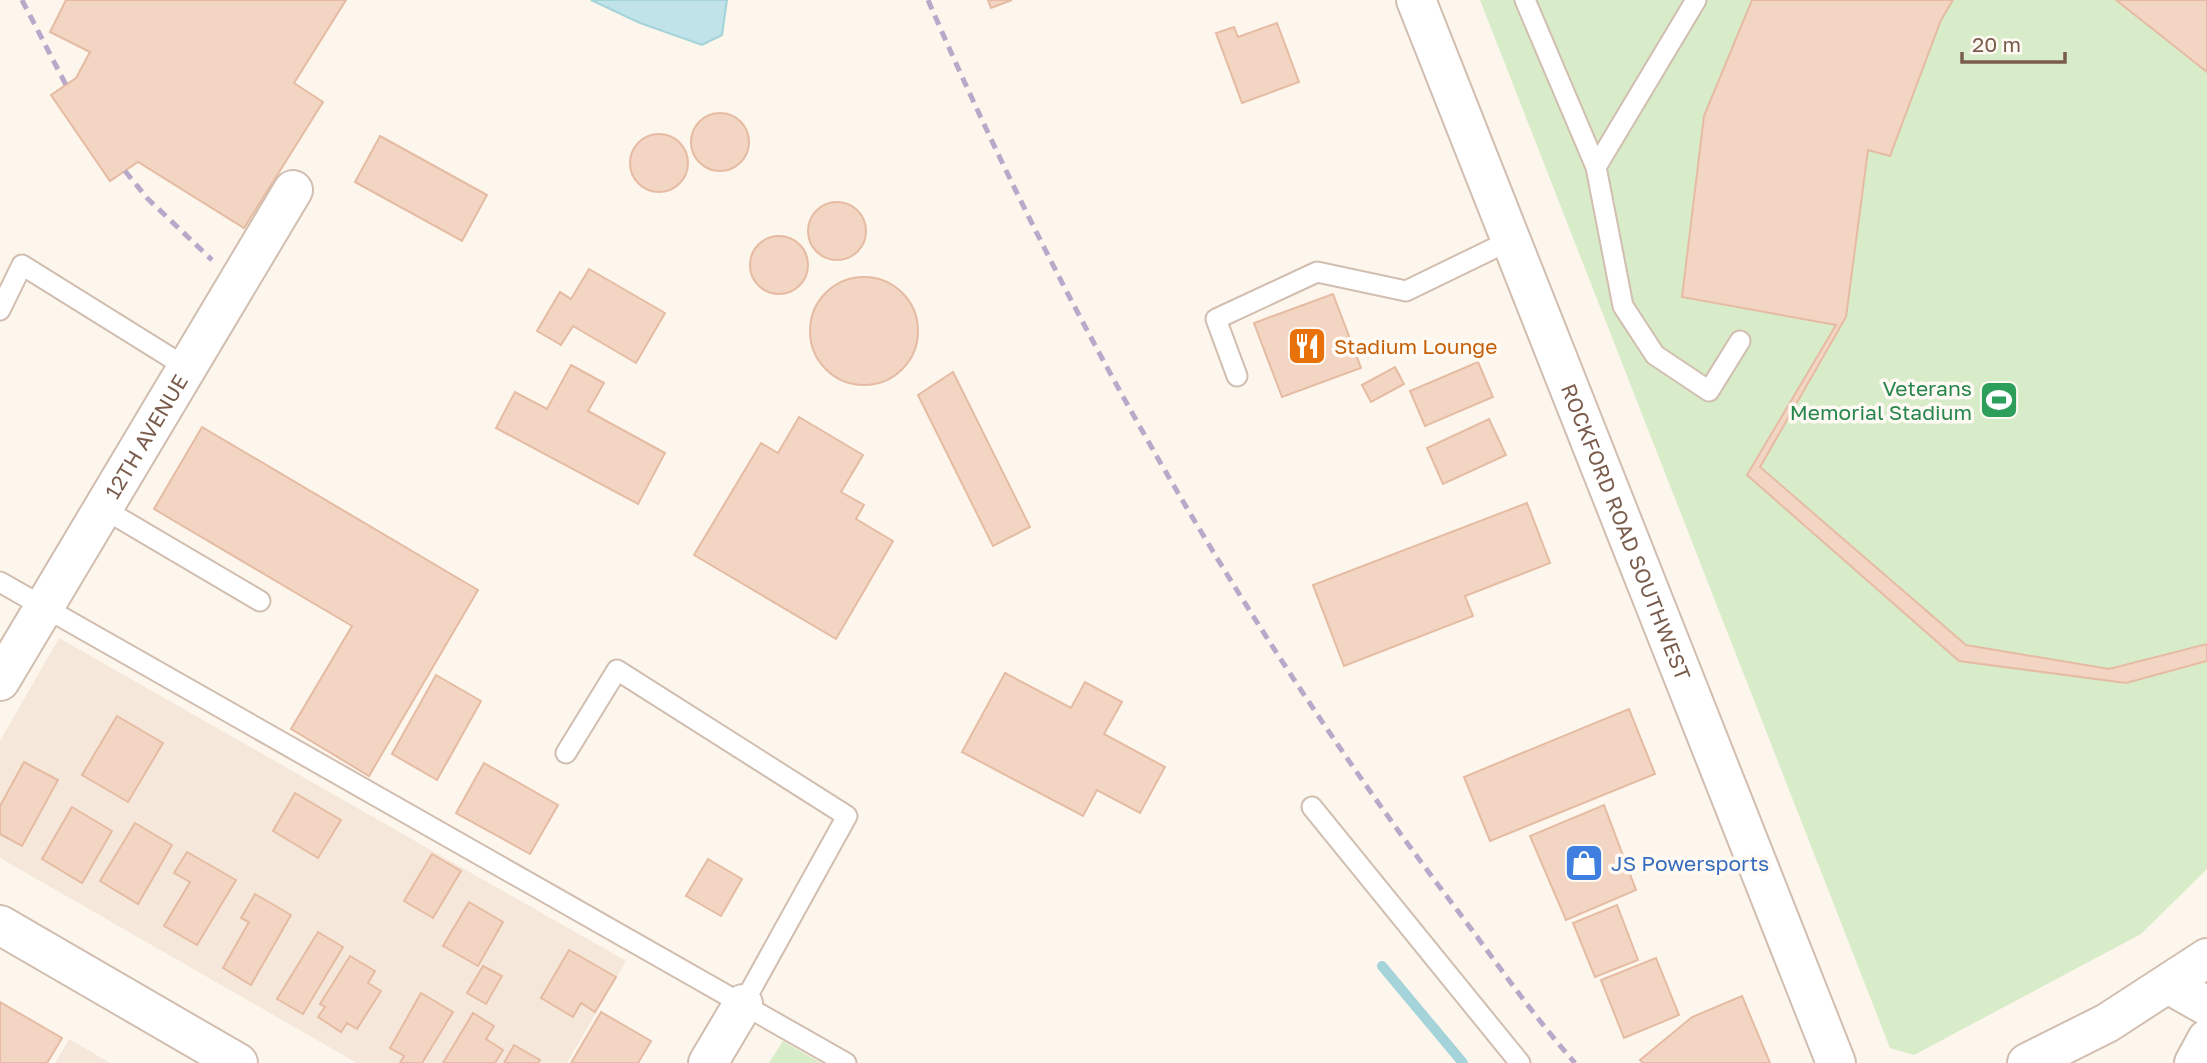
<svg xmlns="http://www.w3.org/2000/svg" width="2207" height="1063" font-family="'Golos Text',sans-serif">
  <rect width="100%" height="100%" fill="#fdf6ec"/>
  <g fill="#f5e8da">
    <path d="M59,638L626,961L567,1063H357L0,858V741Z"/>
    <path d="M69,1039L110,1063H55Z"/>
  </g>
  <g fill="#d8ecc9">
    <path d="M1480,0H2207V869L2141,934L1914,1055L1890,1048Z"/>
    <path d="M783,1041L821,1063H769Z"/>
  </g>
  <path fill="#bfe3e8" stroke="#a5d3da" stroke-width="2" d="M591,0H727L722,35L702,45L640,23Z"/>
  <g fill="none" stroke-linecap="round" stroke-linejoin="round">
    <path stroke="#a5d3da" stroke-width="10" d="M1382,966L1463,1063"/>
  </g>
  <g fill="#f3d5c3" stroke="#e6bba3" stroke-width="2">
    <path d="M66,0H346L294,83L323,102L244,228L138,162L110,181L51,95L76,78L90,52L50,32Z"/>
    <path d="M988,0H1012L991,8Z"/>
    <path d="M1752,0H1953L1941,20L1890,156L1868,150L1846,317L1760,467L1966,645L2109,669L2207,644V661L2126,683L1959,661L1747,475L1836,325L1682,297L1704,116Z"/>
    <path d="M2116,0H2207V72Z"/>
    <path d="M1277,23L1299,82L1242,103L1216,33L1234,27L1238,37Z"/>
    <circle cx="720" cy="142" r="29"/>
    <circle cx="659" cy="163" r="29"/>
    <path d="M380,136L487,195L462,241L355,182Z"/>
    <circle cx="837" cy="231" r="29"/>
    <circle cx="779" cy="265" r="29"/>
    <path d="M589,269L665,313L636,363L573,326L561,345L537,331L560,292L571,299Z"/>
    <circle cx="864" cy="331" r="54"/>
    <path d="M1333,294L1361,368L1282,397L1254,323Z"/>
    <path d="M1478,362L1493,397L1425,426L1410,391Z"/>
    <path d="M571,365L604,383L588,411L665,453L638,504L496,428L515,392L547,409Z"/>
    <path d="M1395,367L1404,384L1371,402L1362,385Z"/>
    <path d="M953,372L1030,527L993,546L918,395Z"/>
    <path d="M799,417L863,455L841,492L864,505L856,519L893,541L836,639L694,555L761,443L778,453Z"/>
    <path d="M1489,419L1506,455L1443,484L1427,448Z"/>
    <path d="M202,427L478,590L369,776L291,729L352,626L154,509Z"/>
    <path d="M1527,503L1550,563L1465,596L1473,616L1344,666L1313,585Z"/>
    <path d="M1005,673L1071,708L1085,682L1122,702L1104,734L1165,767L1140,813L1097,790L1083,816L962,752Z"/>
    <path d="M436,675L481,701L437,780L392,754Z"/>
    <path d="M1629,709L1655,774L1490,841L1464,777Z"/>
    <path d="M117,716L163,743L128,802L82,775Z"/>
    <path d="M24,762L58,780L22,846L0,834V806Z"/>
    <path d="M484,763L558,805L530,854L456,813Z"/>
    <path d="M295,793L341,820L318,858L273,831Z"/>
    <path d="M1604,805L1636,890L1566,920L1530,836Z"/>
    <path d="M72,807L112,831L82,883L42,859Z"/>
    <path d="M135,823L172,845L138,904L100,881Z"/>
    <path d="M187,852L236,880L197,945L164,926L190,882L174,873Z"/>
    <path d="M432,854L461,871L433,918L404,901Z"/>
    <path d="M708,859L742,879L721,916L686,896Z"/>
    <path d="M255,894L291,915L251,985L223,968L249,922L241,918Z"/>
    <path d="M469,902L503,922L478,966L443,946Z"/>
    <path d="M1617,905L1638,960L1595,977L1573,923Z"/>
    <path d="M318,932L343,947L303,1014L277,999Z"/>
    <path d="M569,950L616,977L595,1012L581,1003L573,1017L541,998Z"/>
    <path d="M350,956L375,971L368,983L381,991L357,1029L347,1023L341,1032L318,1017L325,1007L320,1004Z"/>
    <path d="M1656,958L1679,1015L1624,1038L1601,980Z"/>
    <path d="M483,966L502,976L486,1004L467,993Z"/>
    <path d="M421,993L453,1012L422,1063H400L404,1056L390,1048Z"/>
    <path d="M1742,996L1770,1063H1643L1640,1060L1692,1017Z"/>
    <path d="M0,1002L62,1038L47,1063H0Z"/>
    <path d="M601,1012L651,1041L638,1063H571Z"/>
    <path d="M473,1013L494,1026L486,1039L503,1050L495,1063H443Z"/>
    <path d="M514,1045L540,1060L538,1063H504Z"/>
  </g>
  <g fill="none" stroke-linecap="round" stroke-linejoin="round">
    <g stroke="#d1beb0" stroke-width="23">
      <g id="service">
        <path d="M1525,0L1596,167L1696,0"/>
        <path d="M1596,167L1623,306L1655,355L1709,391L1740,341"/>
        <path d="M0,310L22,265L189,369"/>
        <path d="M1237,376L1216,319L1317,272L1406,291L1511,240"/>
        <path d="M104,509L260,601"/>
        <path d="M0,582L846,1063"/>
        <path d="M566,753L617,670L847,816L743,1004"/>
        <path d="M1312,807L1520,1063"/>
      </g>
    </g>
    <g stroke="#d1beb0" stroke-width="42">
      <g id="minor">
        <path id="s1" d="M0,681L293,190"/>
        <path d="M0,925L238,1063"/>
        <path d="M2168,984L2207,1006"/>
        <path d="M708,1063L743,1004"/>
        <path d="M2194,1063L2207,1039"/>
      </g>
    </g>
    <g stroke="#d1beb0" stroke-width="42">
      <g id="tertiary">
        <path id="s2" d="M1416,0L1836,1063"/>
        <path d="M2027,1063L2107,1023L2207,958"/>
      </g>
    </g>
    <use href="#service" stroke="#fff" stroke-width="19"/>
    <use href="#minor" stroke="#fff" stroke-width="38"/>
    <use href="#tertiary" stroke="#fff" stroke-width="38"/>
    <g stroke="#b9a8c9" stroke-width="5" stroke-dasharray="10 7" stroke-linecap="butt">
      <path d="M22,0L66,85"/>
      <path d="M928,0C1065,316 1238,619 1445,894C1488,950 1528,1010 1575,1063"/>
      <path d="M125,171L147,198L212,260"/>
    </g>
  </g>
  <defs>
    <g id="restaurant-square" transform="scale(2.0125)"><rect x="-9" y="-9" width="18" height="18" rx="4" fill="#e8710a" stroke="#fffaf3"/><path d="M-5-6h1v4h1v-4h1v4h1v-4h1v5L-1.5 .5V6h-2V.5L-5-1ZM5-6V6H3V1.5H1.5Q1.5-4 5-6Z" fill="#fff"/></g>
    <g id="stadium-square" transform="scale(2.0125)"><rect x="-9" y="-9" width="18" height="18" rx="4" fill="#2e9e5b" stroke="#fffaf3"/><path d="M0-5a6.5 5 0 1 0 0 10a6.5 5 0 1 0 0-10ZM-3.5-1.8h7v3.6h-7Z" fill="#fff"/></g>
    <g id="shop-square" transform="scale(2.0125)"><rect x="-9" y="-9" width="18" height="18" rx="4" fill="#3f7fe0" stroke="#fffaf3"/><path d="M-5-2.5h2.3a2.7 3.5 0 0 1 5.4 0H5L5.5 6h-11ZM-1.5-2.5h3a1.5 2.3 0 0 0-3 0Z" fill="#fff"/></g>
  </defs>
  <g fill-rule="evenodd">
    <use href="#restaurant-square" x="1307" y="346"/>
    <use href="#stadium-square" x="1999" y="400"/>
    <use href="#shop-square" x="1584" y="863"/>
  </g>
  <g text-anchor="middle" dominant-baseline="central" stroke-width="7" stroke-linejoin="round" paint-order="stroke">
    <g font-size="21" fill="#c56008" stroke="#fffaf3" text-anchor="start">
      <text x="1334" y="346">Stadium Lounge</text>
    </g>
    <g font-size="21" fill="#27864d" stroke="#fffaf3" text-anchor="end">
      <text x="1972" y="388">Veterans<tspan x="1972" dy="24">Memorial Stadium</tspan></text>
    </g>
    <g font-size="21" fill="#7a5c4d" stroke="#fffaf3">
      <text stroke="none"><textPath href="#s1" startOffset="285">12TH AVENUE</textPath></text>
      <text stroke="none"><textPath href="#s2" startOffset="572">ROCKFORD ROAD SOUTHWEST</textPath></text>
    </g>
    <g font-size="21" fill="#366cbe" stroke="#fffaf3" text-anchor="start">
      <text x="1611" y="863">JS Powersports</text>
    </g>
  </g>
  <path d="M1962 52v10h103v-10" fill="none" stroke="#7a5c4d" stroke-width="3.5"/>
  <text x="1972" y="52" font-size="21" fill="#7a5c4d" stroke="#fffaf3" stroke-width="5" paint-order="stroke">20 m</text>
</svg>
